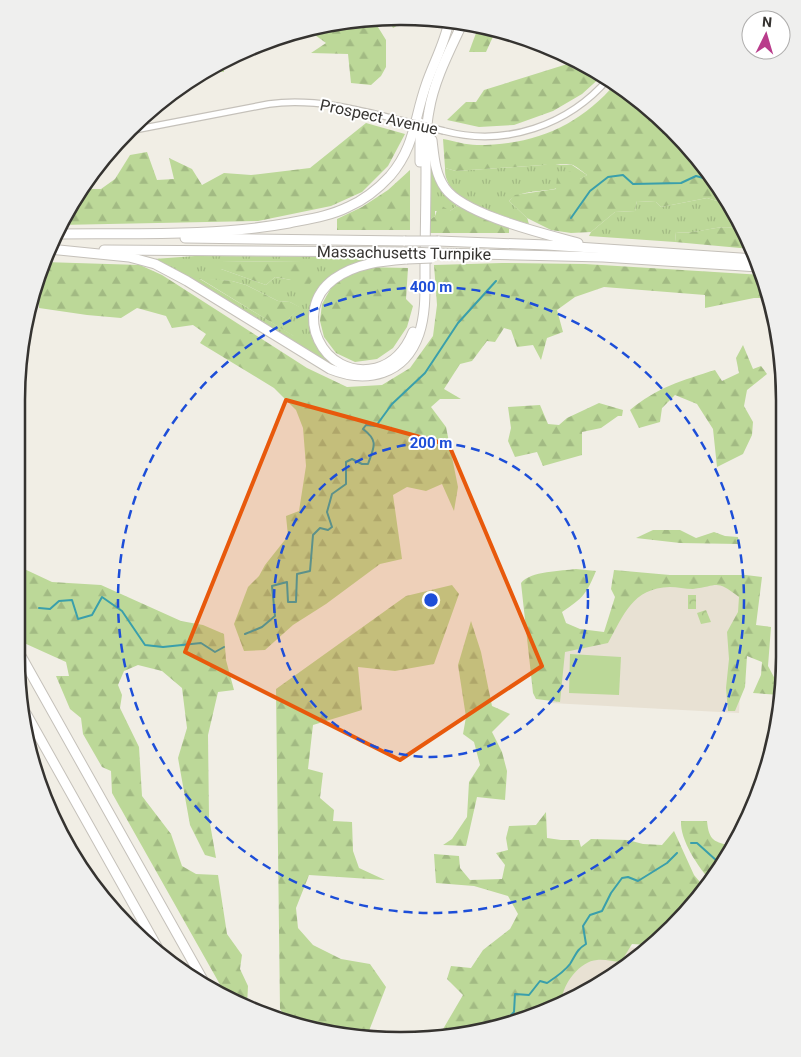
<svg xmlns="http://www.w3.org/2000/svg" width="801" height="1057" font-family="Roboto,sans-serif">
  <defs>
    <pattern id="grass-tufts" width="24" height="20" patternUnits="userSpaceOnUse" patternTransform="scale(1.25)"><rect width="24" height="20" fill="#bcd898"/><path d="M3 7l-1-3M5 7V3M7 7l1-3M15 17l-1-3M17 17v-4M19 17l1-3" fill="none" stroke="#a2ba83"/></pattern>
    <pattern id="forest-firs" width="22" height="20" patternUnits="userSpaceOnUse" patternTransform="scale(1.25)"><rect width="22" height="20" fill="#bcd898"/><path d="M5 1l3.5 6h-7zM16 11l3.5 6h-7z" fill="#a2ba83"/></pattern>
    <pattern id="park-crowns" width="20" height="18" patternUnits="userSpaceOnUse" patternTransform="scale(1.25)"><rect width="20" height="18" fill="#bcd898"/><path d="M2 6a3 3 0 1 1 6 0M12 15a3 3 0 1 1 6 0" fill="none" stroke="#a2ba83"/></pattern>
  </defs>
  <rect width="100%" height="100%" fill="#f1eee5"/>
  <g fill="#e8e1d3">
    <path d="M630,578L737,580L755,626H768L767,652L742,651L739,713L551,703L552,648L605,638Z"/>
    <path d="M553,940L647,949L614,976L546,1007Z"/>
  </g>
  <g fill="url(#grass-tufts)" fill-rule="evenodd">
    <path d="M551,163L560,165H572L587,175C578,181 565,186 554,189C540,192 520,190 509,201L527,218L529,224C507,217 455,203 447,180C445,176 445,172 445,168L456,171L543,165Z"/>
    <path d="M430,170H433L447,197L457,206L450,211H435V216L431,219Z"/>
    <path d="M707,198L717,201L726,200L739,226C731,229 724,226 716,228C701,230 692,234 676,232L675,242L589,236L591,232L615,212L635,211L637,201L656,202L661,207Z"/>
    <path d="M195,256L384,257C367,261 351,263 336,272C311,289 302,325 320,350C326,358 335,363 344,369L330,365L154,259ZM221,261L303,262L291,280L275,277L266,285L221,269ZM200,279L232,281L246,285L278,301L290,302L299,307L288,319L294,336Z"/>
  </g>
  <g fill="url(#forest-firs)">
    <path d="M401,16L413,17L393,28L390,22V17Z"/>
    <path d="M373,19L386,40V67L381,76L371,85L351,83L348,54L311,53L326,43L315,35L314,27L326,24Z"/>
    <path d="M479,25L496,30L486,52H469Z"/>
    <path d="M577,61L603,75L582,94L553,111L514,125L479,127L447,120L466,102H476L484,90Z"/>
    <path d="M223,62L224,72L206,71Z"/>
    <path d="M616,83L672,129L720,187L726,200L717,201L707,198L661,207L656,202L637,201L635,211L615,212L591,232L571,233L551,230L527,218L509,201L515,195L556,189L557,177L570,171L580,179L587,175C583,172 577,167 573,165C568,164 548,164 543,165L456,171L445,168L443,139C454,141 466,145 477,145C535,145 579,126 616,83Z"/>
    <path d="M366,123L405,134L388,166L362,192L331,206L258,221L59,225L82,189H101L115,179L130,155L147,152L157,180L174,179L169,158L192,169L202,185L224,173L251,175L310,168Z"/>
    <path d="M410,170V230H337V219L362,207L388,190Z"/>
    <path d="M439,204L450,211L457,206L509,226V233H429L431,219L435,216Z"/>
    <path d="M739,226L751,249L675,242L676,232C692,234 700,230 716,228C724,226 731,229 739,226Z"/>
    <path d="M221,261L303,262L315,277L303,293L291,280L275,277L266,285L221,269Z"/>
    <path d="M44,262L140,265L162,275L307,368L347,387L382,385L410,368L433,336L437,305L434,265L502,263L585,264L763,275L769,298H754L705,308V295L604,287L575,297L557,310L563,332L547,338L541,360L533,345L517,347L511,330L504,328L495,342L487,341L472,361L460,364L444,389L461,399H440L431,407L446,427L458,487L454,511L442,484L426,491L407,487L393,495L402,559L380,564L326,604L293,625L265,650L244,651L234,624L248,587L259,576L265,565L288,536L286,516L299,511L306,466L303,428L296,410L274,388L200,343L206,334L193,325L172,328L166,316L137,308L121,318L87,315L39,308V294L33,290Z"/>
    <path d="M363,267L408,268L406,299L413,306L407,327L393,348L377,359L355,362L336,353L324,337L320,321L322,304L331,288L348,273Z"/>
    <path d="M199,278L232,281L246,285L278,301L290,302L300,307L288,319L295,326V337Z"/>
    <path d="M743,345L753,369L761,366L767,374L747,390L744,406L753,422L752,435L743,454L717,467L713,429L697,404L675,395L662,408L660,422L639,428L630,410C656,388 683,380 715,370L722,381L739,373L736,358Z"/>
    <path d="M599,403L623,410L622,416H618L601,428L582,432V455L543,466L537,452L515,457L508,441L511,428L508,407L540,405L548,424L559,425L567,418Z"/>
    <path d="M653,530H680L696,538L714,532L725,536L738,537L739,544L680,543L636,538Z"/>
    <path d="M17,563L20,567L52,582L101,585L181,621L203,625L224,634L226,660L234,690L218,692L208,735L209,818L216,858L205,855L190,825L178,758L187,728L182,688L162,671L138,665L124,671L118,685L122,695L120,708L139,747L142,796L171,834L182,866L196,874L218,875L227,934L242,955L240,969L248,986L247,1005L227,997L112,793L111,771L102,767L83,734L81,718L70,709L56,676H69L66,662L24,643L16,627Z"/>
    <path d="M576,569L596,571C586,595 583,598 562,612L566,623L580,629L604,632L615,597L611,589L614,570L670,575H746L762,577L756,625L771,627L768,666L775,679H781V695L753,693L761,675L762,662L747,656L745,687L735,711H728L726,688L729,659L727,632L738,612L739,597C715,579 719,586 693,589C685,589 677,587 670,587C632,588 624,615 608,643L565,652L560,702L536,699L533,693L521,583C530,571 562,571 576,569Z"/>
    <path d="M452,585L459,594L434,664L395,671L358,667L362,710L313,725L308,769L323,773L320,798L334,810L333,821L352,822L353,851L359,868L385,880L309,875L296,908L298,928L313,945L341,959L370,964L386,987L367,1036L301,1028L290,1023L280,1009L276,689L406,596Z"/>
    <path d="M471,621L481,652L492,706L510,714L492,732L502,752L507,771L505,800L477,797L466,846L443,845L452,839L467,817L469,782L480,765L474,742L463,734L466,717L458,665Z"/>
    <path d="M546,812L547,838L561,840H579L581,847L591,839L628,840L643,844L662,845L674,831L694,875L705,888L672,928L649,947L648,945L632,944L621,962C613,962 605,959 597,960C580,961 563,984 562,999L500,1028L439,1036L463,995L447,979L451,966L471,968L483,950L510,929L518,914L508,896L474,886L436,883L434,854L459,856L460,868L470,880L502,879L505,865L496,853L508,850L506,838L509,826L536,825Z"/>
    <path d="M681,821H707C709,841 714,842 733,846L720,870L711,881C698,867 680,840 681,821Z"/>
  </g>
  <g fill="url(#park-crowns)">
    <rect x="688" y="595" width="8" height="14"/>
    <path d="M706,610L711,622L701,624L697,613Z"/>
  </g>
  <path fill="#bcd898" d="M570,654L621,657L619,695L569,693Z"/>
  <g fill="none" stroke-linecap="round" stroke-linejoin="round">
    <g stroke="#3a9fab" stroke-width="2">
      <path d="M571,218L590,191L608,177L623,175L633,184L681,183L696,176L707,179L711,176"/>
      <path d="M39,608L50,609L59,601L72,600L78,619L92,615L102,597L122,611L145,645L163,647L201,643L215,652L224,647"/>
      <path d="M245,634L262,627L275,616L272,586L287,582L288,602H296L297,574L310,571L313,535L320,528L328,530L332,527L327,512L332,494L346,484V462L352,459L362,464H368C374,447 379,441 363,429L366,425L376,426L392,404L425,373L458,323L496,281"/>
      <path d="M691,843H697L717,861L726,859"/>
      <path d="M499,1028L514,1012L515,994L529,995L540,981L547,983C556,977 564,972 570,964C576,955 576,950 586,944L583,926L590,915L602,911L611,893L622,878L628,877L638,881L667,863L677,853"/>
    </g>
    <g stroke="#c5c1ba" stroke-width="8">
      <g id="tertiary">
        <path d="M134,130L269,104C313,98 357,109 399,120"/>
        <path d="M444,131C505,147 568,126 609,78"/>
      </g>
    </g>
    <g stroke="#c5c1ba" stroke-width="11">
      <g id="motorway">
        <path d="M420,123V162"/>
        <path d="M432,140C434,157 435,174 445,188C464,215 546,234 578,243"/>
        <path d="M55,234C132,233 212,237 289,223C309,219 330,216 348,207C364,200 378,189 390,176C415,147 414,119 426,85C433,64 445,43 449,21"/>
        <path d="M185,238L405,241"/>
        <path d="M438,241L547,245L755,259"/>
        <path d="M49,249L129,257L155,264L187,281L330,369C367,384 405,375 419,334C426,313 425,291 425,270C425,237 426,204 426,171C426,152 425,130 429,111C434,80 450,50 463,22"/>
        <path d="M104,250L404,252"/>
        <path d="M436,253L603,257L759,267"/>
        <path d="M407,259C382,261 356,263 334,279C290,311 323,381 376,368C395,363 406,349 413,332"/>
        <path d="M16,647L208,989"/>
        <path d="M23,708L160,952"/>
      </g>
    </g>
    <use href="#tertiary" stroke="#fff" stroke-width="5.5"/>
    <use href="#motorway" stroke="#fff" stroke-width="9"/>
    <g stroke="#c5c1ba" stroke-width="8" stroke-linecap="butt">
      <path id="tertiary-bridge" d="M399,120L444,131"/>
    </g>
    <g stroke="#c5c1ba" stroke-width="11" stroke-linecap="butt">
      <g id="motorway-bridge">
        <path d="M405,241H438"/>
        <path d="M404,252L436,253"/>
        <path d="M407,259L432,258"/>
      </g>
    </g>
    <use href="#tertiary-bridge" stroke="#fff" stroke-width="5.5"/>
    <use href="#motorway-bridge" stroke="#fff" stroke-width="9"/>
  </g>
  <path fill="#e8590c" fill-opacity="0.2" stroke="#e8590c" stroke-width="4" stroke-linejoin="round" d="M286,400L449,445L542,666L400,760L185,652Z"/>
  <g fill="none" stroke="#1d4ed8" stroke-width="2.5" stroke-dasharray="9 6">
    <circle cx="431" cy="600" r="157"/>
    <circle cx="431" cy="600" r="313"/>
  </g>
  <g text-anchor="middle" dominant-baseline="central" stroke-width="4" stroke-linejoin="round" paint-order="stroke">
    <g font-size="16" fill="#353330" stroke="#fff">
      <text transform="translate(379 117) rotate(12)">Prospect Avenue</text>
      <text transform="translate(404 253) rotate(1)">Massachusetts Turnpike</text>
    </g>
  </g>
  <path d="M0 0H801V1057H0ZM400 25H401A375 375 0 0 1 776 400V657A375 375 0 0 1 401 1032H400A375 375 0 0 1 25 657V400A375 375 0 0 1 400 25Z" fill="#efefee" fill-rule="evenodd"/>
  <path fill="none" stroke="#353330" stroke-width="2.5" d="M400 25H401A375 375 0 0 1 776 400V657A375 375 0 0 1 401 1032H400A375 375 0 0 1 25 657V400A375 375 0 0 1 400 25Z"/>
  <circle cx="431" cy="600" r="8" fill="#1d4ed8" stroke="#fff" stroke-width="2.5"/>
  <g font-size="15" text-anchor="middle" font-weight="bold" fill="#1d4ed8" stroke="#fff" stroke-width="4" stroke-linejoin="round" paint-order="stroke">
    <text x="431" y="292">400 m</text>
    <text x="431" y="448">200 m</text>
  </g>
  <g transform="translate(766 35) rotate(5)"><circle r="24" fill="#ffffff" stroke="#aeadac"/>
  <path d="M0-4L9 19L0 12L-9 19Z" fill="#b93c8b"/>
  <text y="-8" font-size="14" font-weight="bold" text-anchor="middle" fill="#353330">N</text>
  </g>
</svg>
